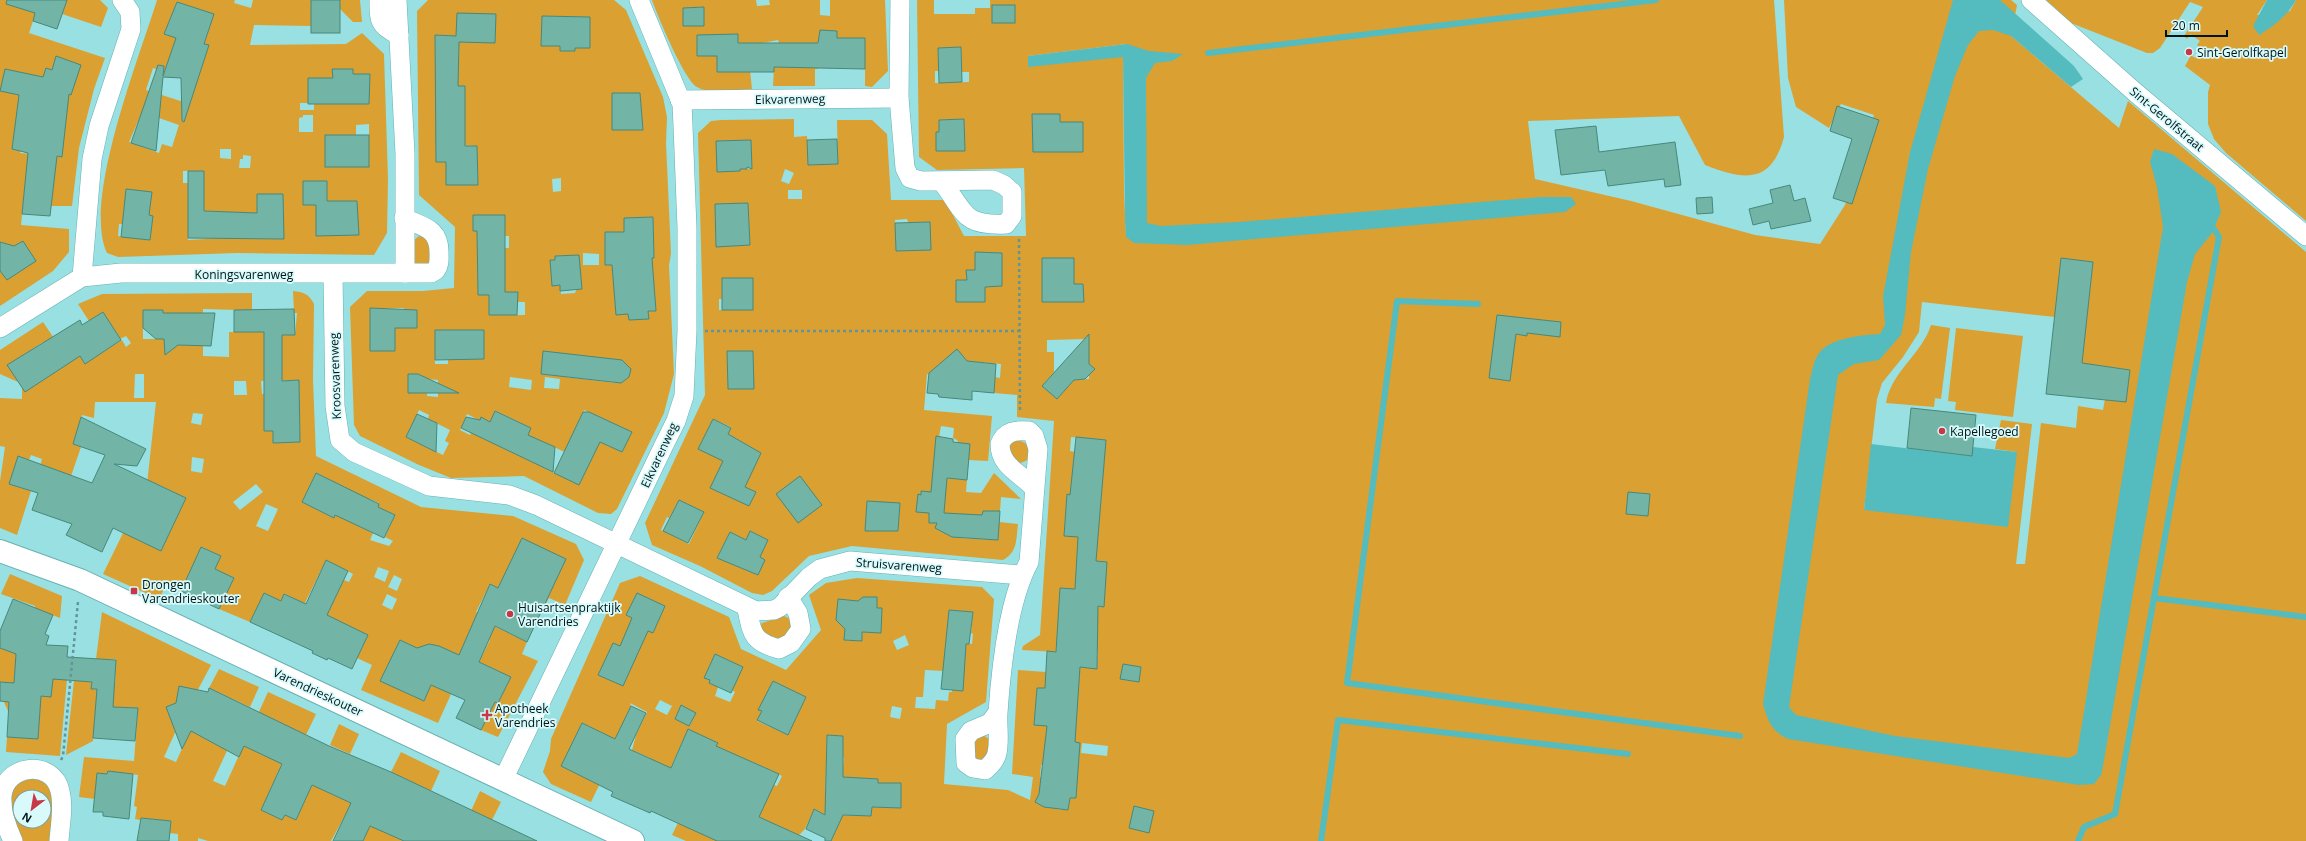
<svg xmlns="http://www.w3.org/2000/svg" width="2306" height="841" font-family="'Open Sans',sans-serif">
  <rect width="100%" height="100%" fill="#99e0e3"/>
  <g fill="#daa032" fill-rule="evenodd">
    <path d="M0,0H40L29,33L105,58L94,89L79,148L72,206H51L53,186L25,184L21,225L69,229V252L53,271L0,306ZM24,117L62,157L20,153Z"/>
    <path d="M67,0H100L108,8L101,27L62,14Z"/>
    <path d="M157,0H235L234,3L251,8L253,0H311V26L254,25L250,45L346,44L362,33L384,54L388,179L387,233L374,255L237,253L118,257L107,253C82,201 140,56 157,0ZM177,2L202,10L199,20L211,24L203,47L164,34ZM153,68L165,72L199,74L190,104L146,90ZM333,69H352L353,74L370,75L369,96H353L314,104V110H300V103H308V78H333ZM142,112L179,125L172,147L162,144L159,153L129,142ZM303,115H313V132H299V118L303,117ZM369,124V166L325,167L356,135V125ZM220,149H231V159L220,158ZM243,155L251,156L250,168H239L240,159H243ZM183,171H204V183H183ZM151,192L149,215L153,216L150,240L118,236L119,224H123ZM257,194H283V239H248L247,213H257ZM188,211H221V238L188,240Z"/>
    <path d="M340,0H360L362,22H353L340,9Z"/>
    <path d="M428,0H614L626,10L663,97L667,117L666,143L671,254L669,265L674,374L664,413L617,509L611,514L598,513L524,476L451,478L419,465L360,436L354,425L350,307L367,291H423L454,288L455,227L419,195L417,11ZM542,16L590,17L589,48H575V51H560V46H541ZM435,35H450V45H459V58L435,57ZM612,93H640L643,130H613ZM436,144L477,146L478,185H446V162H436ZM561,178V191L553,192L552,179ZM473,215H505V236H509V248H478L477,231H473ZM653,217L654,258L605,259V232H624V218ZM583,253L599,254V265H583ZM571,255L572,268L555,260V256ZM478,273H505V292L517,302H525V315H505L489,295ZM581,278L575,293L561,294L560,285L552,286ZM654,287L656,310L648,311L649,319L629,320L628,314L616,315L643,288ZM404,308V328H395L370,309ZM435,330H483L484,359H448V364H435ZM543,351L630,369L629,376L624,381L617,380L616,383L541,374ZM408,374H420V393H408ZM510,377L532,380L531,390L509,387ZM545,377L560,379L559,389L544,388ZM428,379L438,380V397L427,396ZM419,410L429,415L428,419L450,430L445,441L449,443L443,455L406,437ZM584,410L631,432L622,452L575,430ZM496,411L531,428L518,455L482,438ZM467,414L477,419L470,435L460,430ZM550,445L589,464L579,485L540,466Z"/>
    <path d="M652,0H756L757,6L770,5L769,0H820V15L830,16V0H885L888,71L872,87L865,86V69L837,38V31H827L818,41V69H815V86H773L774,67L794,66L793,43H779L778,40L762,43L763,72L750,70L752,89C736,90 711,95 697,87C685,81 657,15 652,0ZM704,7V26H683V8ZM697,35H738L739,71L717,56H697Z"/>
    <path d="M917,0H934V14H975V8H990V0H1774L1784,137C1771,185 1744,180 1705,165L1679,116L1528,121L1535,179L1631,201L1755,235L1820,244L1845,205L1874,115L1841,104L1829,128L1796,107L1788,78L1784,0H2011L2017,5L2011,36L2119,128L2128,101L2306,252V841H831L840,822L814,809L805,829L799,835L747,812L717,841H686L672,835L717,743L695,747L682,742L667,776L647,767L650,758L632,750L636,735L647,712L630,703L631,706L621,727L626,730L591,802L551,784L543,772L550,751L551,739L620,583L640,576L729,617L741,649L786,670L821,630L809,595L826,583L857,578L982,587L994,599L986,702L947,724L944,784L1008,790L1030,800L1033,777L1012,774L1018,670L1046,672V665L1097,668L1098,651L1088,628L1058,626L1056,652L1022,650L1023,646L1040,635L1054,421L1017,417V395L994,393L995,377L1000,378L1001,364L967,361L938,375L927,374L924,410L992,416L988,461L968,460L957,440L953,438L954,428L941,426L932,477L967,480L966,492L981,493L994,473L1021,499L1001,497L1000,511H983L982,515L942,516L935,528L950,536L952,534H960V538L998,540L999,522L1018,524C1016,539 1018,552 1003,560L852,546L809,556L772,591L763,595L752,593L700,566L652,545L645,523L705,395L698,133L711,121L721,120L794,119V137L807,136L809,165L838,164L837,120H872L887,134L891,200H945L964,236H1026L1024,168L937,170L919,157ZM1127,44L1126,237L1124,192L1123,57L1028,56ZM961,47L962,72H969V82L935,83V71H939L938,48ZM964,119L965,151H937L936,132H939V120ZM751,140L752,169H740V171L717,172V141ZM785,169L794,173L789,184L781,181ZM788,190H802V199H788ZM748,203L750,245L716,246L715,204ZM907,219L908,222H929L930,250L896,251L895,220ZM975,252L1002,253L1001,286L985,287V302H956V280H967V271L975,270ZM1042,258H1073L1074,284L1083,302H1042ZM2061,259L2093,262L2078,397L2105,399L2103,410L2078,406L2076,428L2041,423L2025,564H2016L2032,424L2001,420L1995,449L2017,452L1864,510L1877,399L1882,383L1903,357L1919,332L1922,302L2055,317ZM722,278H753V310H719V299H722ZM1088,339L1089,364L1095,369L1089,375V379L1074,380L1057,399L1042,386L1054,372V352H1047V340ZM727,351H753V389H728ZM2110,367L2130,370L2126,401ZM713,419L731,427L728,434L761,453L755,466L699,449ZM1071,437L1106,440L1075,452L1070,451ZM755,492L749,506L737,500ZM1067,495L1100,497L1064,536ZM679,500L704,512L689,544L661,530L667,517L669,518ZM867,501L900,504L898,531H865ZM750,531L768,540L764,549L759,547L756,555L765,560L758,575L717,558L730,532L746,540ZM1077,560L1104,607L1059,603L1060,588L1075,589ZM637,593L665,606L653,633L627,615ZM863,597L877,598V608H882L874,624V633L862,632V641L844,640L845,629L836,620ZM949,610L973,612L971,633L973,634L972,644L946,641ZM905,635L909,645L897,650L893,641ZM613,643L637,654L623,686L598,675ZM715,654L743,667L732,690L735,692L730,702L715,696L718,687L709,683L710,680L704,678ZM1123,664L1141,667L1138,682L1121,679ZM925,670L964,672L963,691L952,690V692H949L948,701L936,700L935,709L915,708L916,697H923ZM773,681L806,697L788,735L757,721L762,711L759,710ZM1037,688L1078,691L1034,725ZM660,700L672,706L667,715L655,709ZM681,706L696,713L690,725L675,718ZM892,706L902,708L900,719L890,717ZM582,723L607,735L586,778L561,766ZM827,735L843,736L840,757L844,758L843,768H841L840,783L846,777L858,778L859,780L878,779V787L887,783H901L900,808L872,807L871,816L834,815L825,800ZM1082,743L1108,746L1107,756L1081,753ZM1079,752L1076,798L1052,796L1043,777H1040L1041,765ZM752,762L766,768L756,791L751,763ZM769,769L782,776L777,786L774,785ZM1058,798L1070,799L1068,810L1057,809Z"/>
    <path d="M2046,0H2267L2257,15L2290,11L2296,0H2306V221L2226,153L2214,139L2208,124V92L2210,85L2185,66L2191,55L2195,58L2201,48L2197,45L2200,41L2190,34L2187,39L2184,36L2203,7L2190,2L2160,48L2153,53H2147L2071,23Z"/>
    <path d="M419,236L428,238L431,264H415L412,259L413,241Z"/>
    <path d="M293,291C304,292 309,294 314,304L313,380L316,456L421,507L513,516L576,544L584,560L565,605L549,598L543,609L490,584L476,612L483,615L481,620L527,642L522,654L538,661L498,737L481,730L492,706V700L498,703L511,677L479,662L490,640L478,634L438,723L361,690L372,665L357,658L368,635L326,616L344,580L349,582L353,574L326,560L301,611L295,599L285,594L281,601L264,593L250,622L219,609L234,578L215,569L221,556L202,547L181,591L166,585L159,599L103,574L147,484L156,402H95L94,418L82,415L73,444L81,447L71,476L40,466L42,459L31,455L29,460L18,457L9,484L31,491L17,535L0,528V481L5,447L0,446V398L22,399V388L61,368L43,342L8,365L18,382L0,374V350L43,322L66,356L76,349L85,363L122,340L126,347L131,343L126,336L120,339L103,312L89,321L78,304L102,294L252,293V310H264L282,335L295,334L297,313H294ZM203,309L238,310L237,332H229V357L203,356ZM143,310H163V313H176L164,339H143ZM135,374H144V398H134ZM298,380L299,393L262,394L261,381ZM234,381H246L247,395H234ZM300,411V442L273,443V431L264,412ZM193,413L203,414L201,425L191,423ZM192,457L204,459L202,473L191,471ZM316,473L348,489L334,518L302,502ZM157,484L186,498L161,551L135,538ZM256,484L263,492L240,510L233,502ZM370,499L379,503L378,507L395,515L385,537L393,541L389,546L370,540L373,533L357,525ZM266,504L278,509L268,531L256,526ZM378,567L389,571L385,582L374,577ZM394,575L402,579L397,591L388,587ZM387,594L397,599L392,610L382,605ZM400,640L423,651L426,645L429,644L462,657L431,685L424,701L381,681Z"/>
    <path d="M1931,325L1950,328L1941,399L1935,398L1934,407L1886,403C1891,372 1922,354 1931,325Z"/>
    <path d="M1956,328L2023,336L2013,417L1955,410L1956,402L1948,401Z"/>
    <path d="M1019,440L1029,445L1028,460L1018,464L1007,449L1011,443Z"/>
    <path d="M10,574L62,596L60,618L35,608V606L1,594Z"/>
    <path d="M102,612L211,665L192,701L190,700L164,757L176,762L194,722L232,740L213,781L225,786L268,692L316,714L306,735L282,763L261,810L282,820L285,815L296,820L314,781L331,794L352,803L331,841H208L198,838V841H178V834L169,833L171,821L141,818L140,820L135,819L137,807L134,806L138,775L108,771L107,774L98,773L95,799L79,797L84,757L134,761L138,708L120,707L95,714L93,741L66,755L74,680L92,682L91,689L109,690L115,685L116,659H96Z"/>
    <path d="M784,616L793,620L794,627L780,640L766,636L760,627L762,623Z"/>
    <path d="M0,648L68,668L60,756L6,752L7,737L38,739L40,702L25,712L8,711L4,702L5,682H0ZM14,673L28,674L27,683L14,682Z"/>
    <path d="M219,669L259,687L250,707L209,688Z"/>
    <path d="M339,724L359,734L350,754L330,745Z"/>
    <path d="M982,734L990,740L991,757L975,764L970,743Z"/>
    <path d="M401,752L440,771L431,791L391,772Z"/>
    <path d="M37,776L53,791L51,841H21L11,819V791L21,779ZM20,797H44V821H20Z"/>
    <path d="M480,791L501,802L492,820L471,811Z"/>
    <path d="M371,815L407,841H363L369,828Z"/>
  </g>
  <g fill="#54bbbf">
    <path d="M1953,0H2000L2074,66L2083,79L2071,87L2011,36L1993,30L1979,31L1968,45L1955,76L1928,169L1911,252L1905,315L1901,335L1879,360L1854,364L1838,375L1789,707L1796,715L1895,736L2069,758L2077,754L2163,227L2157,187L2150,162L2154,149L2172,154L2215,186L2221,212L2212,233L2195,254L2187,282L2103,766L2101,775L2094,784L2079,785L1788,739C1771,731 1768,721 1763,704L1810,379C1812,372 1814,358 1820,352C1831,338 1862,335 1880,334L1885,325L1883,296L1910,152Z"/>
    <path d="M2267,0H2296C2287,16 2274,26 2259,35L2253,26Z"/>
    <path d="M1127,44L1149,51L1183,54L1172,61L1155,63L1146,78L1147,223L1161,226L1239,222L1542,197H1571L1576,204L1565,212L1187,245L1134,243L1126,237L1125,220L1123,57L1028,67V56Z"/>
    <path d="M1871,444L1971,456L1973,447L2017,452L2008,527L1864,510Z"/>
  </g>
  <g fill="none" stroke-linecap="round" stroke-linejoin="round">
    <g stroke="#54bbbf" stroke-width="6">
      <path d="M1208,53L1656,0"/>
      <path d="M1478,304L1397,301L1347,683L1740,736"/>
      <path d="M2154,598L2306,617"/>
      <path d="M1321,841L1338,720L1628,754"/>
      <path d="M2078,841L2084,827L2115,814L2219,237L2214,229"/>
    </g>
  </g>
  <g fill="#72b4a6" stroke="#47887b">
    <path d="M7,0H67L57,29L33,21L35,13L6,4Z"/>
    <rect x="311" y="0" width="29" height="33"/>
    <path d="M177,2L214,14L204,44L209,45L184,122L182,121L181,78L163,77L156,151L131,143L158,65L164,66L163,76L176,38L164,34Z"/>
    <rect x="992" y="5" width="23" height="18"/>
    <path d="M704,7V26H683V8Z"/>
    <path d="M457,13L496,14L495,43L459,42L458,86H465V146H477L478,185H446V162H436L435,35L456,36Z"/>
    <path d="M542,16L590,17V48H575V51H560V46H541Z"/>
    <path d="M820,30L837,31V38H865V69L774,67V72H717V56H697V35L738,34V43H818Z"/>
    <path d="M961,47L962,82L939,83L938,48Z"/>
    <path d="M56,56L81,65L71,95L69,94L62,157L57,156L50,216L22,214L28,153L12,149L19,95L0,91L5,69L43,77L46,68L52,70Z"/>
    <path d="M332,69H353V74H370L369,104H308V78H333Z"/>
    <path d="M612,93H640L643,130H612Z"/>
    <path d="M1837,106L1879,120L1852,204L1833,198L1852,139L1830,131Z"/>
    <path d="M1032,114H1060V122H1083V152H1033Z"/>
    <path d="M964,119L965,151H936V132H939V120Z"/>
    <path d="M1596,126L1599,152L1675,142L1681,185L1665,187L1664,179L1608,186L1605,170L1561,175L1555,130Z"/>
    <rect x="325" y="135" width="44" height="32"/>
    <path d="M837,139L838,164L808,165L807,140Z"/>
    <path d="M751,140L752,169L747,167V169H740V171L717,172L716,141Z"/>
    <path d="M188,171H204V211L257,213V194H283L284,239L188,238Z"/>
    <path d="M303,181H327V201H357L359,235L316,236V205H303Z"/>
    <path d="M1790,185L1794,201L1805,198L1811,221L1771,229L1769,221L1753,225L1749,209L1773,203L1770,190Z"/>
    <path d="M126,189L152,192L149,215L153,216L150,240L121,237Z"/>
    <path d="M1712,197L1713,213L1697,214L1696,198Z"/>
    <path d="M748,203L750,245L716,247L715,204Z"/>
    <path d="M473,215H505V292H518L517,315H489V295H478L477,231H473Z"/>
    <path d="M653,217L654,258H652L656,311H648L649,319L629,320L628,314L616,315L612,265H605V232H624V218Z"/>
    <path d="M930,222L931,250L896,251L895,223Z"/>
    <path d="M23,241L36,261L7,280L0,271V242L14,246Z"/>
    <path d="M975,252L1002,253V286L985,287V302H956V280H967L966,270H975Z"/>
    <path d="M579,255L582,289L560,291V285L552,286L550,260H555V256Z"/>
    <path d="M1042,258H1074V284H1083L1084,302H1042Z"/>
    <path d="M2061,258L2093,262L2082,363L2130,370L2126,402L2046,394Z"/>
    <rect x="722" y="278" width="31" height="32"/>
    <path d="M370,308L417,310V328H395V351H370Z"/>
    <path d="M294,309L295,335H282V381L299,380L300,442L273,443V431H264V332H234V310Z"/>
    <path d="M143,310H163V313H215L211,346L178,345L165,355L164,339H156L143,328Z"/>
    <path d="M103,312L121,340L85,364L80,356L25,392L7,365L80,320L82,325Z"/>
    <path d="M1497,315L1561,322L1560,337L1527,333V336L1516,334L1510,381L1489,378Z"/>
    <path d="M435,330H484V359L435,360Z"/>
    <path d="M1089,334V364L1095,369L1085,379L1074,380L1057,399L1042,386Z"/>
    <path d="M957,349L967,361L996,364L994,393L972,391V400L939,397L938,394L927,393L929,373Z"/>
    <path d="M543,351L622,360L631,369L629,377L621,383L541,374Z"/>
    <path d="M727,351H753L754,389H728Z"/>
    <path d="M408,374H418L459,393H408Z"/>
    <path d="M1911,408L1976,415L1972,456L1907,448Z"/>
    <path d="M495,411L531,428L528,435L555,447L553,472L461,428L466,417L480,420L481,417L490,422Z"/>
    <path d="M583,412H589L632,432L622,452L600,442L579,485L554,473Z"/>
    <path d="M417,414L437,423L436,452L406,437Z"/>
    <path d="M81,417L146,449L137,466L114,464L186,498L161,551L113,528L102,552L66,535L72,524L32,510L38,493L9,484L18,456L92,483L105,455L73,444Z"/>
    <path d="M713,419L731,428L728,434L761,453L745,487L756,492L749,506L710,488L723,461L698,449Z"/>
    <path d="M936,436L953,439V442L970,444L967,480L947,478L944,513L982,515L983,511H1000L998,540L952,537L935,528L937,523H929V513L916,512L918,494L921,495V491L931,492Z"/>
    <path d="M1076,437L1106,440L1096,561L1107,562L1104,607L1098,606L1097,669L1080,667L1075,742L1080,743L1076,798H1070L1068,810L1044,807L1035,802L1039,794L1047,726L1034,725L1037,688H1045L1047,651L1056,652L1060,588L1075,589L1078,537L1064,536L1067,494L1070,495Z"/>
    <path d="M316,473L379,504L378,507L395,515L384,538L335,515L334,518L302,502Z"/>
    <path d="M800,476L822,505L798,523L776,494Z"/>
    <path d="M1628,492L1650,494L1648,516L1626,514Z"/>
    <path d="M679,500L704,512L688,543L663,531Z"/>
    <path d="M867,501L900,503L898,531H865Z"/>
    <path d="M750,531L768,540L760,557L765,560L758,575L717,558L730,532L746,540Z"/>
    <path d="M522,538L566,559L527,642L495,626L479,662L511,677L498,703L495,702L481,730L456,718L465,700L431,685L424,701L380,681L400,640L417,648L429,644L439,646L459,655L490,584L498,588Z"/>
    <path d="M201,547L221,556L215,569L234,578L219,609L181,591Z"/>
    <path d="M326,560L348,571L327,615L368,635L352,669L328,658L327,660L312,653L313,651L250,622L264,593L281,601L284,594L306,604Z"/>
    <path d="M637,593L665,606L653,633L648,631L623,686L598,675L613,643L620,646L632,618L626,615Z"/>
    <path d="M863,597H877V608H882L881,633L862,632V641L844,640L845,629L836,620L838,599L858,601Z"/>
    <path d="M13,599L53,615L45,634L49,636L46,645L68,646L67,657L116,660L113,707L138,708L135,741L93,738L97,689H91L92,682L53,679L51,697L41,696L38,739L7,737L9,702L0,701V682L14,683L16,654L0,648V631Z"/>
    <path d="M949,610L973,612L969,644H966L963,691L941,689Z"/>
    <path d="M715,654L743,667L731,693L709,683L710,680L704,678Z"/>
    <path d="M1123,664L1141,667L1139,682L1120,679Z"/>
    <path d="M773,681L806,697L788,735L757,720L762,711L758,710Z"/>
    <path d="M179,686L208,692L209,688L329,746L391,772L537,841H404L370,826L363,841H333L351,803L312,785L296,820L285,815L282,820L261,810L282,764L244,746L239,757L191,731L182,749L166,707L176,703Z"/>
    <path d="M681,705L696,713L689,726L675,719Z"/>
    <path d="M631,706L646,713L629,749L671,768L688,729L718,743L716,746L779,774L759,817L812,841H717L651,811L650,813L611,796L613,792L561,766L582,723L615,739Z"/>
    <path d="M827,735L843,736V777L878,779V783H901V808L872,807L871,816L843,815L831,841H825V838L806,829L814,809L825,815Z"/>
    <path d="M108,771L133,774L129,819L103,816V812H93L97,773L107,774Z"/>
    <path d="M1134,806L1154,811L1149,833L1129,828Z"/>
    <path d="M141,818L171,821L169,841H137Z"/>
  </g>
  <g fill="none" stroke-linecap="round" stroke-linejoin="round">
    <g stroke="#69b0b3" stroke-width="20">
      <g id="minor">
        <path d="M379,0C379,21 379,26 399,35"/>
        <path d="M900,0L899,98L905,168L910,178L921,181L993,180L1004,185L1012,192V216L1006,224C962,226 966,213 942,182"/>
        <path d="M2031,0L2136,93L2306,236"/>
        <path d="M680,100L899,98"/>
        <path d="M404,218C423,227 439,228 439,252C439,259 440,264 436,270L431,273H405"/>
        <path d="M333,274L335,406L340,440L354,452L429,486L509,495L536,505L756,611L774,610L780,607L809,577L820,569L850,561L1022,575"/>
        <path d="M82,277L92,159L99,126L131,29L130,12L122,0"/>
        <path d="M0,328L82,277L121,273H405V154L397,0"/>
        <path d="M747,609C752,633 752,642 779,649L791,643L801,629L798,613L788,597"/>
        <path d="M998,712L990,723L971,731L965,739L966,763L973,768L985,770C990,765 996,760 997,753C1000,740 997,726 998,713C1001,668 1008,601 1029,562L1038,449L1034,436L1029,431C1016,430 1005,431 1000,444C1000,467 1021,473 1034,488"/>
        <path d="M503,780L664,445L676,421L684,396L687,331V228L683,126L682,104L639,0"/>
        <path d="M13,841C7,828 1,811 2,796C5,764 53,759 60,791C64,807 60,825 59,841"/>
      </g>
    </g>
    <g stroke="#69b0b3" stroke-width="24">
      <path id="tertiary" d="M0,551L80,580L633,841"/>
    </g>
    <g stroke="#619598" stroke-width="2.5" stroke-dasharray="3 3" stroke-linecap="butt">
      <path d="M1019,239L1020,412"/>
      <path d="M705,331H1020"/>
      <path d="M61,760L63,756L78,602"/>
    </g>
    <use href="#minor" stroke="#fff" stroke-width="19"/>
    <use href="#tertiary" stroke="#fff" stroke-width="22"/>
  </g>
  <g fill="#c83748" stroke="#d8fafb" stroke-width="1.5">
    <circle cx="2189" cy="52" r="4"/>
    <circle cx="1942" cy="431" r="4"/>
    <rect x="130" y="587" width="8" height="8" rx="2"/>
    <circle cx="510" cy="614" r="4"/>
    <path d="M485 709h4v4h4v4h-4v4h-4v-4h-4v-4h4z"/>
  </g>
  <g text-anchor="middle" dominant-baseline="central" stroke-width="3.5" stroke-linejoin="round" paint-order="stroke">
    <g font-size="12" fill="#001416" stroke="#d8fafb" text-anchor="start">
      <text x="2197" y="52">Sint-Gerolfkapel</text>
      <text x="1950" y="431">Kapellegoed</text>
      <text x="142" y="584">Drongen<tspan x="142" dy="14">Varendrieskouter</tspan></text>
      <text x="518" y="607">Huisartsenpraktijk<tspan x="518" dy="14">Varendries</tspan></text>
      <text x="495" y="708">Apotheek<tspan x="495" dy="14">Varendries</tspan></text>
    </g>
    <g font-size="12" fill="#001416" stroke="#d8fafb">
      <text transform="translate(790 99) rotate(-1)">Eikvarenweg</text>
      <text transform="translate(2167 119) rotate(40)">Sint-Gerolfstraat</text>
      <text x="244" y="274">Koningsvarenweg</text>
      <text transform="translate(335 376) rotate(-92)">Kroosvarenweg</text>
      <text transform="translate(659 455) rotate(-65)">Eikvarenweg</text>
      <text transform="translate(899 565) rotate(4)">Struisvarenweg</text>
      <text transform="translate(318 692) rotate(25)">Varendrieskouter</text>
    </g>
  </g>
  <g transform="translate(32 809) rotate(211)"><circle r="19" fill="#d8fafb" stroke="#829e9f"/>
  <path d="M0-3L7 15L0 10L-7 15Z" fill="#c83748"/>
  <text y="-6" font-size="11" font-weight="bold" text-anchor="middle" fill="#001416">N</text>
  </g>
  <path d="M2166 30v6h61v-6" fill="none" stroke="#001416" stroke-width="2"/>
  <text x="2172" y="30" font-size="12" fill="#001416" stroke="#d8fafb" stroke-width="3" paint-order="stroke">20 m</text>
</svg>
